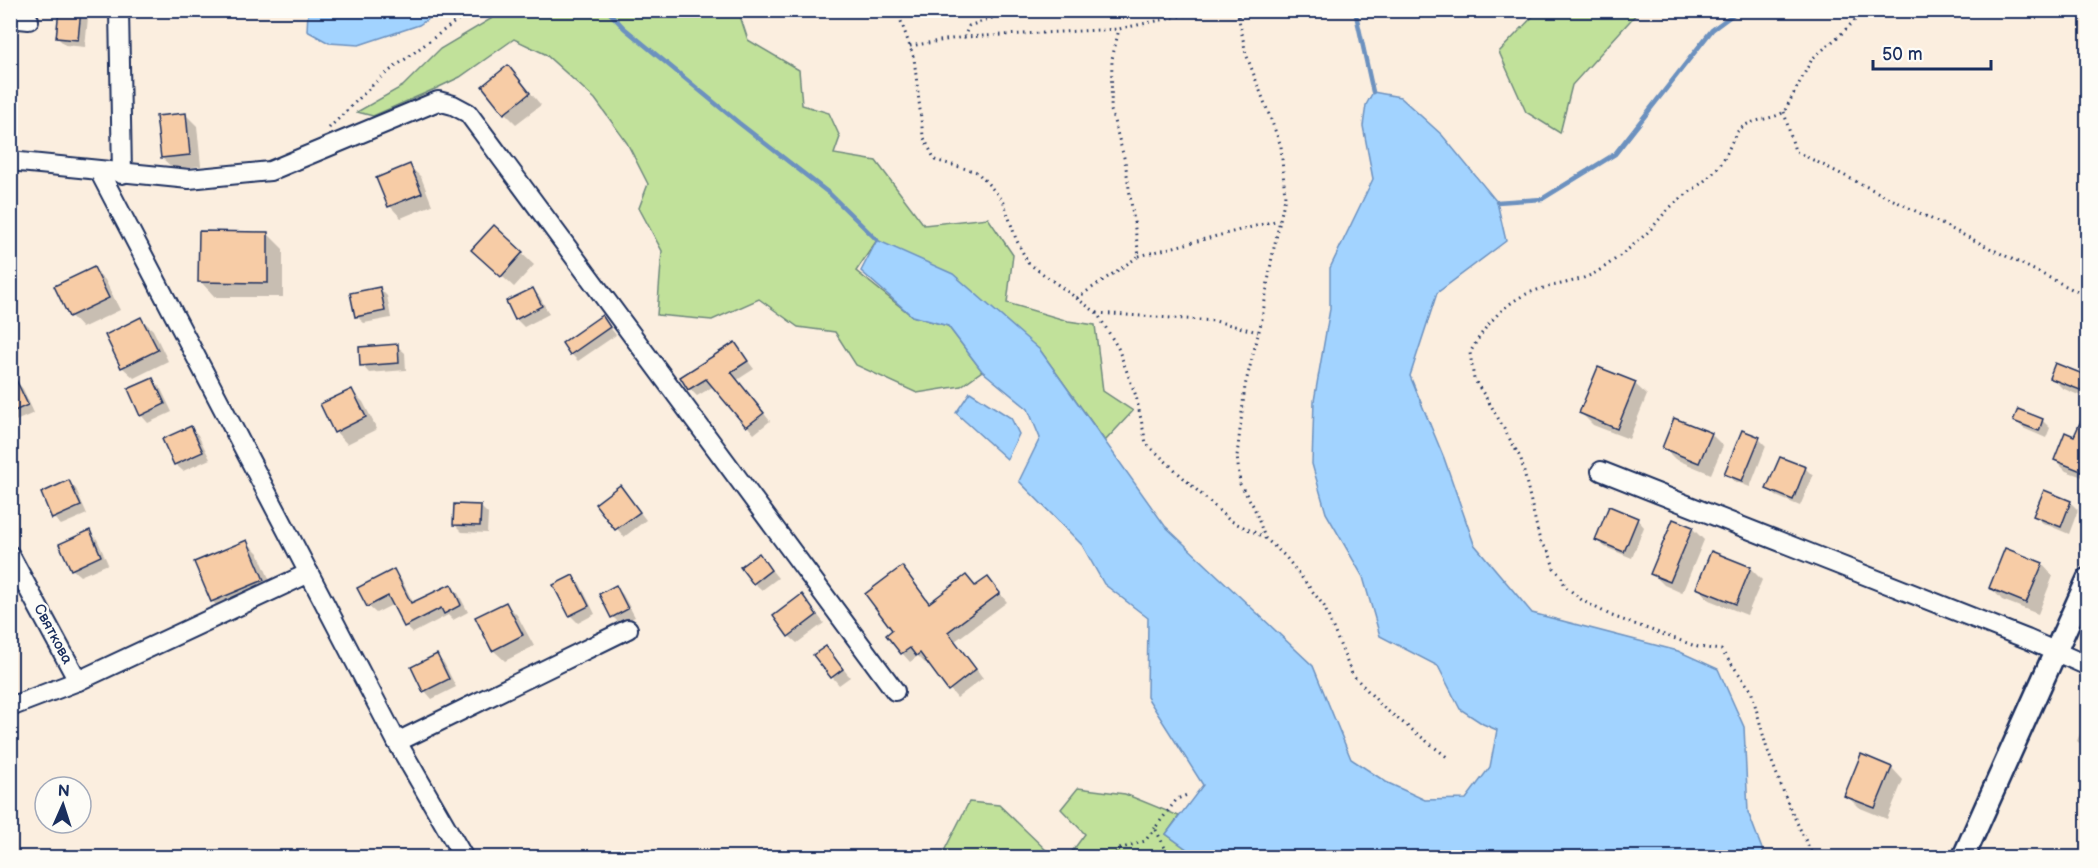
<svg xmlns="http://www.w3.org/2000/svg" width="2098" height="868" font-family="'Balsamiq Sans',sans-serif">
  <rect width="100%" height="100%" fill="#fbeedf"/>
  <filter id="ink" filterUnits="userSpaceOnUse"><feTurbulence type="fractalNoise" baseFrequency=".0167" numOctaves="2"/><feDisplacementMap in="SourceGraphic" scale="12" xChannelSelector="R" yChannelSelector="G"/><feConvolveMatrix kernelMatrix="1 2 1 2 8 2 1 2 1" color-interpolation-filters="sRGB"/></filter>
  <g filter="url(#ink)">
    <g fill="#c1e19a" stroke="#6e887c" stroke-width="1.5">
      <path d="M504,11H737L740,16L748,40L799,70L802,105L829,113L840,137L834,154L876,161L924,225L988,218L1013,255L1007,303L1068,321L1095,325L1103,391L1133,411L1105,441L1040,350L877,240L856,271L912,316L948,326L982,371L961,386L917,393L856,365L835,332L798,327L759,299L712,320L657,315L662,251L639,208L648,184L627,143L595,99L545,54L514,39L460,77L437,88L373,116L357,112L403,86L440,49Z"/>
      <path d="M1538,11H1639L1572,85L1560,133L1526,112L1499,52Z"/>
      <path d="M1078,788L1125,794L1179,816L1166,834L1198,857H1068L1085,834L1061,809Z"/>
      <path d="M969,802L999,805L1046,850L1058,857H941Z"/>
    </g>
    <g fill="#a2d3ff" stroke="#6c91bf" stroke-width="1.5">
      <path d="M308,11V10L440,11L419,25L359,45L329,43L307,31Z"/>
      <path d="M1373,92L1400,97L1442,135L1497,202L1506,241L1437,293L1410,376L1444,458L1474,544L1532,613L1678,651L1718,669L1744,727L1748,812L1765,857H1198L1166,834L1203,785L1147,697L1148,618L1104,584L1082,545L1019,481L1040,438L1028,409L982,371L948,326L912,316L861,271L877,240L953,274L1040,350L1165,526L1313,666L1351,759L1386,782L1425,800L1466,799L1490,767L1497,730L1483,724L1460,709L1438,666L1380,636L1363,577L1326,513L1312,464L1314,401L1330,309V268L1373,179L1363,126L1366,105Z"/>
      <path d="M970,392L1011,418L1019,434L1007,459L956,413Z"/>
    </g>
    <g fill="#0003">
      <path d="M60,10H81L88,18L85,47L65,45L58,38Z"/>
      <path d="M508,67L541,105L516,124L505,113Z"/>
      <path d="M185,114L197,126L201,166L174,169L162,158Z"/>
      <path d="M10,123L16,128L14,149H10Z"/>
      <path d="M409,166L421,177L432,205L401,218L390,206Z"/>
      <path d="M494,227L534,265L514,287L485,261Z"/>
      <path d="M267,233L283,249V297H215L200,281Z"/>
      <path d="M94,269L105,280L120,310L82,328L71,316L56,287Z"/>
      <path d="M379,288L387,296L391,318L364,323L356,316Z"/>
      <path d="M533,290L540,297L549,314L524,327L516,319Z"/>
      <path d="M602,317L616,335L578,361L571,354Z"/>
      <path d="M141,319L153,330L168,361L134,378L122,367Z"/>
      <path d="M735,344L754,369L737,380L770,421L754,434L714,386L697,396L690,389Z"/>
      <path d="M397,346L405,353L406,370L369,373L362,365Z"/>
      <path d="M2051,377L2088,378V399L2062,388Z"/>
      <path d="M153,380L160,387L172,412L148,423L141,415Z"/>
      <path d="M16,381L23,389L34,413L11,423L10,384Z"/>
      <path d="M1635,384L1647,395L1629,439L1593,425L1581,413Z"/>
      <path d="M352,391L363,402L377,429L347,444L336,432Z"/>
      <path d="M2088,407V479L2066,471L2055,460L2075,438Z"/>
      <path d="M2019,411L2043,421L2050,428L2046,438L2023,428L2015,420Z"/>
      <path d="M191,428L198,435L210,459L183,471L175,464Z"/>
      <path d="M1711,434L1723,446L1711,474L1675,459L1664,448Z"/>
      <path d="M1759,439L1766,446L1750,487L1734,481L1726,473Z"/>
      <path d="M1805,468L1813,476L1800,506L1776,496L1768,489Z"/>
      <path d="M69,482L76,489L87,514L61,525L54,518Z"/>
      <path d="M2045,492L2071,503L2078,510L2069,534L2043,523L2035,516Z"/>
      <path d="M627,495L646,520L624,537L597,504Z"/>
      <path d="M481,507L488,514L487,533L462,532L454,524Z"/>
      <path d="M1637,519L1644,527L1632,558L1605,547L1597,540Z"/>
      <path d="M1692,528L1704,540L1682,593L1664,585L1652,573Z"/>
      <path d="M89,532L97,539L108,564L80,576L72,569Z"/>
      <path d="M247,542L258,553L275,592L224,613L213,602L196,563Z"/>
      <path d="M759,555L778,578L762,590L754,583Z"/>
      <path d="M2042,564L2053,576L2038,614L2002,600L1991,588Z"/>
      <path d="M901,568L930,604L976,587L988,579L1007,602L955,641L983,678L957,698L928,662L925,663L918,656L910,662L902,653L894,631Z"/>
      <path d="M1750,568L1762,580L1747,615L1709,600L1698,588Z"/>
      <path d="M394,571L401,579L414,604L450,585L458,593L468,612L453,620L448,615L413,633L405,626L394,604L376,613L368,606Z"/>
      <path d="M573,577L580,584L595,614L578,623L570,615Z"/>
      <path d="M616,587L623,595L635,617L620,624L613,617Z"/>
      <path d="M802,596L824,623L797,643L789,636Z"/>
      <path d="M506,604L517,615L534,646L505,661L493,650Z"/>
      <path d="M826,648L850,677L839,685L815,656Z"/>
      <path d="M436,656L444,663L456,687L432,699L425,691L413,668Z"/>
      <path d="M2088,714V750L2077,741Z"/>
      <path d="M1892,768L1903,780L1887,819L1858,807L1846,795Z"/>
    </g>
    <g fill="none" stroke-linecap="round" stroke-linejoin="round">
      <g stroke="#6c91bf" stroke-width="4.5">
        <path d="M607,10L624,28L739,123L830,194L877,240"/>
        <path d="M1355,10L1373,92"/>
        <path d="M1497,202L1542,199L1615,154L1712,30L1739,10"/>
      </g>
    </g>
    <g fill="#f7cca6" stroke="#1b2f5e" stroke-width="1.5">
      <path d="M59,10H81L78,40L56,38Z"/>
      <path d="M508,65L530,93L504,114L482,86Z"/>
      <path d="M186,113L190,155L161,158L156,116Z"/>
      <path d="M410,164L422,193L388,207L376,178Z"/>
      <path d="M494,225L523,252L501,277L471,250Z"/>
      <path d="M199,231L268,232V283L198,282Z"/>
      <path d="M94,267L109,298L69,317L54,286Z"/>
      <path d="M380,287L385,311L355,317L350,293Z"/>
      <path d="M533,288L542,306L515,320L506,301Z"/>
      <path d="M602,315L610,327L570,355L562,343Z"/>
      <path d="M141,317L158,350L121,368L105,335Z"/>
      <path d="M735,342L748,361L731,372L764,413L746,427L706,379L688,390L680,377Z"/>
      <path d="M398,344L399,363L360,366L359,347Z"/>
      <path d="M2055,363L2088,376V393L2049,378Z"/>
      <path d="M10,367L28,405L10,413Z"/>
      <path d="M1598,367L1636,382L1617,429L1579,413Z"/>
      <path d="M153,378L165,404L140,416L128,389Z"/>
      <path d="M352,389L366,417L334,433L320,404Z"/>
      <path d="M2088,405V474L2054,460L2065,432L2074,436Z"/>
      <path d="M2018,409L2043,419L2039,431L2013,421Z"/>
      <path d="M1674,418L1712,433L1699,463L1662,448Z"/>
      <path d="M191,426L203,452L174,465L162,439Z"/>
      <path d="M1742,430L1760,437L1742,481L1724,474Z"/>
      <path d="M1780,457L1806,467L1793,500L1766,489Z"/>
      <path d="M69,480L81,506L52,519L41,493Z"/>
      <path d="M620,485L640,512L615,530L595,504Z"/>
      <path d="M2044,490L2071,501L2061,527L2033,516Z"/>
      <path d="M454,504L481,505L480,526L453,525Z"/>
      <path d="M1609,506L1638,518L1624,552L1595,540Z"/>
      <path d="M1673,519L1693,527L1670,582L1650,574Z"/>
      <path d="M90,530L101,556L71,570L59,544Z"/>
      <path d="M247,540L264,580L211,602L194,562Z"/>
      <path d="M2005,548L2043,563L2026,603L1989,588Z"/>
      <path d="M1711,551L1751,567L1736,604L1696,588Z"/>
      <path d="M759,553L771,570L753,584L740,567Z"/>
      <path d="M902,566L929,603L966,575L975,586L988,577L1000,593L948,632L976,669L948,691L920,653L916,656L910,648L901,654L886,635L892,630L865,594Z"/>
      <path d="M394,569L411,603L451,584L461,605L444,614L441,608L404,627L388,596L367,607L357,588Z"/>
      <path d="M573,575L589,606L569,616L553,585Z"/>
      <path d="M616,585L628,609L611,618L599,594Z"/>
      <path d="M802,594L817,615L788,637L773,616Z"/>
      <path d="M506,602L523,635L492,651L475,617Z"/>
      <path d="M826,646L843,669L831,678L813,655Z"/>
      <path d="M437,654L449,679L423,692L411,667Z"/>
      <path d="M1861,754L1892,767L1875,808L1844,796Z"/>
    </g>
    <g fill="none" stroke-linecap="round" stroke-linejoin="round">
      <g stroke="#1b2f5e" stroke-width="22">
        <g id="minor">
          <path d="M119,10L122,174"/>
          <path d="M10,18L29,20"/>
          <path d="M10,161L189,179L270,171L438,101L453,105L468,113L895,691"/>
          <path d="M99,171L397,742L464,858"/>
          <path d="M1601,471L2027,639L2088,666"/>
          <path d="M10,555L78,681"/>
          <path d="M10,707L78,681L309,573"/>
          <path d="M397,742L628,629"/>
        </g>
      </g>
      <g stroke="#1b2f5e" stroke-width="26">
        <path id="tertiary" d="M1963,858L2088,579"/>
      </g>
      <g stroke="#1b2f5e" stroke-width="3" stroke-dasharray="1.5 4.5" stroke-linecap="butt">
        <path d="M897,10L914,58L923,136L935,160L977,172L1003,200L1016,239L1028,263L1097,313L1118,348L1136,396L1146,443L1229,520L1264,537"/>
        <path d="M1237,10L1246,54L1281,146L1285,197L1272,257L1262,319L1245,386L1237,456L1240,484L1254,507L1265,538L1285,556L1324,606L1352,674L1384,708L1447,757"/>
        <path d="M964,37L1119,29L1208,10"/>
        <path d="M910,46L964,37L969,26L1014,10"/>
        <path d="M1784,112L1795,151L2088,297"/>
        <path d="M329,128L380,78L471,10"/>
        <path d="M1139,256L1279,220"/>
        <path d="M1077,298L1139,256L1125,161L1111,110L1112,59L1119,29"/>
        <path d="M1097,313L1215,321L1258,332"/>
        <path d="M1489,402L1521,459L1540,541L1549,552L1554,568L1561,576L1565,586L1583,601L1612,616L1698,647L1721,650L1751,690L1767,749L1789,806L1814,858"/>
        <path d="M1490,404L1474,379L1470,353C1484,326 1505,301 1534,291C1554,284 1576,283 1595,273C1609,265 1637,243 1649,231C1658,222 1664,212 1674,204C1689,191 1707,182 1719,166C1727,157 1733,136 1738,131C1750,118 1770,121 1784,112L1812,59L1840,35L1865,10"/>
        <path d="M1112,858L1119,849L1145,841L1155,828"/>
        <path d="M1170,858L1155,828L1177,799L1187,795"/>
      </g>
      <use href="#minor" stroke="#fdfcf7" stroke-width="18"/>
      <use href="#tertiary" stroke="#fdfcf7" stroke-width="21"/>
    </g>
  </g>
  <g text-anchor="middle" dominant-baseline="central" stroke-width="5" stroke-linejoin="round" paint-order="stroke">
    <g font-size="15" fill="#1b2f5e" stroke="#fdfcf7">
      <text transform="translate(53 634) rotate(62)">Святкова</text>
    </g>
  </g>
  <rect width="2098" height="868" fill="none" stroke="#fdfcf7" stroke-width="36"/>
  <rect x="18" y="18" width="2062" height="832" fill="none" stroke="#1b2f5e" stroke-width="2" filter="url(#ink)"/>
  <g transform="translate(63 805) rotate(3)"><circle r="28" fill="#fdfcf7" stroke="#a3aaba" stroke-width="1.5"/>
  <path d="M0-4.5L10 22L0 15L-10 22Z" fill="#1b2f5e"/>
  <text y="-9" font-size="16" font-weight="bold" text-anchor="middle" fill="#1b2f5e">N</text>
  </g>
  <path d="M1873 60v9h118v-9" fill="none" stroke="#1b2f5e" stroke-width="3"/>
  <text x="1882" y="60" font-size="18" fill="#1b2f5e" stroke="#fdfcf7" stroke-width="4.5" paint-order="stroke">50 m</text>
</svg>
